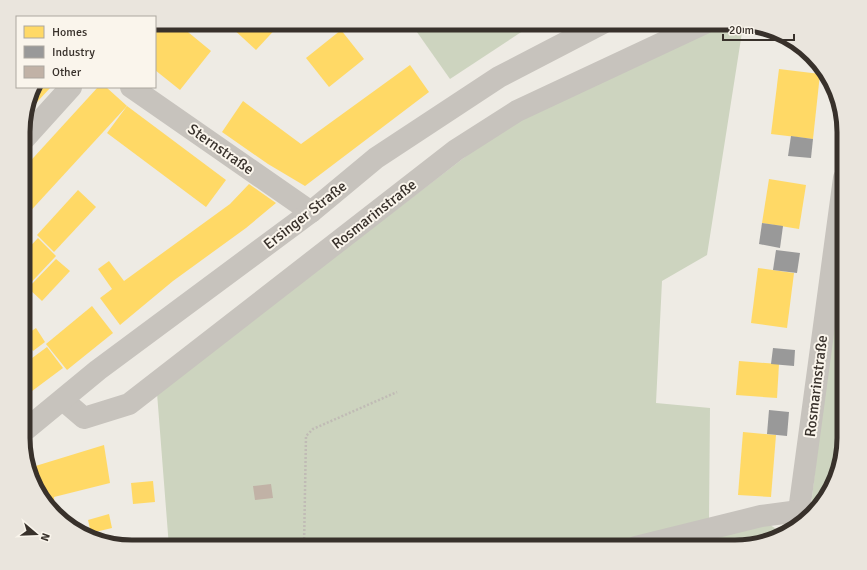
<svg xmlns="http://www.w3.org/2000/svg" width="867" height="570" font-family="Signika,sans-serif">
  <rect width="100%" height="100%" fill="#eeebe4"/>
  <g fill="#cdd4bf">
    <path d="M414,23H535L450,79L412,25Z"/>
    <path d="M718,23H735L743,26L707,255L662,281L656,403L710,408L709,520L601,547H169L157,393L516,118Z"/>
    <path d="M842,232L844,233V445L825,499L818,506H811Z"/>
    <path d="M767,523L784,534L742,547H658Z"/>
  </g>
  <g fill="#ffd966">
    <path d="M161,23H177L211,51L180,90L155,70V31Z"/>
    <path d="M234,23H281L256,50L231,27Z"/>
    <path d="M341,30L364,59L329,87L306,58Z"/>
    <path d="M410,65L429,92L305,186L268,164L222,132L243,101L301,144Z"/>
    <path d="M779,69L820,74L813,139L771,134Z"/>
    <path d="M33,87H51L24,116L28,105Z"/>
    <path d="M98,87H106L127,106L24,218V168Z"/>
    <path d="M127,106L226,180L206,207L107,133Z"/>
    <path d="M769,179L806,185L799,229L762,223Z"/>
    <path d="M249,184L276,203L246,228L173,281L120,325L100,298L112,289L98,269L109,261L124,281L230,204Z"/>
    <path d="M78,190L96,207L54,252L37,235Z"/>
    <path d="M38,238L56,256L24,290V253Z"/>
    <path d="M56,259L70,271L42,301L28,288Z"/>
    <path d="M758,268L794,273L787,328L751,323Z"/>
    <path d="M92,306L113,333L67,370L46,344Z"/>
    <path d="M36,328L45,342L33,351L24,336Z"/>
    <path d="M47,347L63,368L24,397V364Z"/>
    <path d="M739,361L779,364L777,398L736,395Z"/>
    <path d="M743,432L776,435L771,497L738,495Z"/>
    <path d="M104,445L110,483L54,497L55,511L38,493L29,468Z"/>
    <path d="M153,481L155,502L133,504L131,483Z"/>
    <path d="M109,514L112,528L91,533L88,520Z"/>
  </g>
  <g fill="#999">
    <path d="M791,136L813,139L811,158L788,156Z"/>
    <path d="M762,223L783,226L780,248L759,244Z"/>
    <path d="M776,250L800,253L797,273L773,270Z"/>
    <path d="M773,348L795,350L794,366L771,364Z"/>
    <path d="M769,410L789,412L787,436L767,434Z"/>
  </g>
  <path fill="#c1b2a6" d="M271,484L273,498L255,500L253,486Z"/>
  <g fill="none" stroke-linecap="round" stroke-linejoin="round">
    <path stroke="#c0bbb5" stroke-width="2.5" stroke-dasharray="2 2" stroke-linecap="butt" d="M304,547L306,436L313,429L397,392"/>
    <g stroke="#c7c3bd" stroke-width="22">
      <path d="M131,87L311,212"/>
      <path d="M24,139L71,87"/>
      <path d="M63,400L84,418L129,404L456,150L517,111L705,23"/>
      <path d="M24,431L98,370L311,212L376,158L499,77L603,23"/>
      <path d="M799,523V511L844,178"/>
      <path d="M636,547L761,516L799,511"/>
    </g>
  </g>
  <g text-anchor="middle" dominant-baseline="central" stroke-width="4" stroke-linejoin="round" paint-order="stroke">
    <g font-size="15" fill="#38312b" stroke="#faf5ec">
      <text transform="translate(221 149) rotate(35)">Sternstraße</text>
      <text transform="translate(374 214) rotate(-38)">Rosmarinstraße</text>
      <text transform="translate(305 215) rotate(-38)">Ersinger Straße</text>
      <text transform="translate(816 386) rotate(-83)">Rosmarinstraße</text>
    </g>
  </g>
  <path d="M0 0H867V570H0ZM132 30H735A102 102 0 0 1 837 132V438A102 102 0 0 1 735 540H132A102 102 0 0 1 30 438V132A102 102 0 0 1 132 30Z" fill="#eae5dd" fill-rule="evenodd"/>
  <path fill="none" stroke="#38312b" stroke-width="5" d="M132 30H735A102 102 0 0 1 837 132V438A102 102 0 0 1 735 540H132A102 102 0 0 1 30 438V132A102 102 0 0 1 132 30Z"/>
  <rect x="16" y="16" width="140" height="72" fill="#faf5ec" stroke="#aca79f"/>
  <rect x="24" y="26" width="20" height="12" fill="#ffd966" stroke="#aca79f"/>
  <text x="52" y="36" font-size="12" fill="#38312b">Homes</text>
  <rect x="24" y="46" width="20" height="12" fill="#999999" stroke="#aca79f"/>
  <text x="52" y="56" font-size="12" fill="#38312b">Industry</text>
  <rect x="24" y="66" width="20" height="12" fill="#c1b2a6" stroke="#aca79f"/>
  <text x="52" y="76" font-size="12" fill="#38312b">Other</text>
  <g transform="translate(36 534) rotate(109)" stroke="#faf5ec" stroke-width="3" paint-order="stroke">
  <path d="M0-3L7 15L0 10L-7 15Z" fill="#38312b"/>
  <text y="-6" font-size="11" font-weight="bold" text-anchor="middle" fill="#38312b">N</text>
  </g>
  <path d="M723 34v6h71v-6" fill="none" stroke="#38312b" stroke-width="2"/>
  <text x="729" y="34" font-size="12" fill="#38312b" stroke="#faf5ec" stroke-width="3" paint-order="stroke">20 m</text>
</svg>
